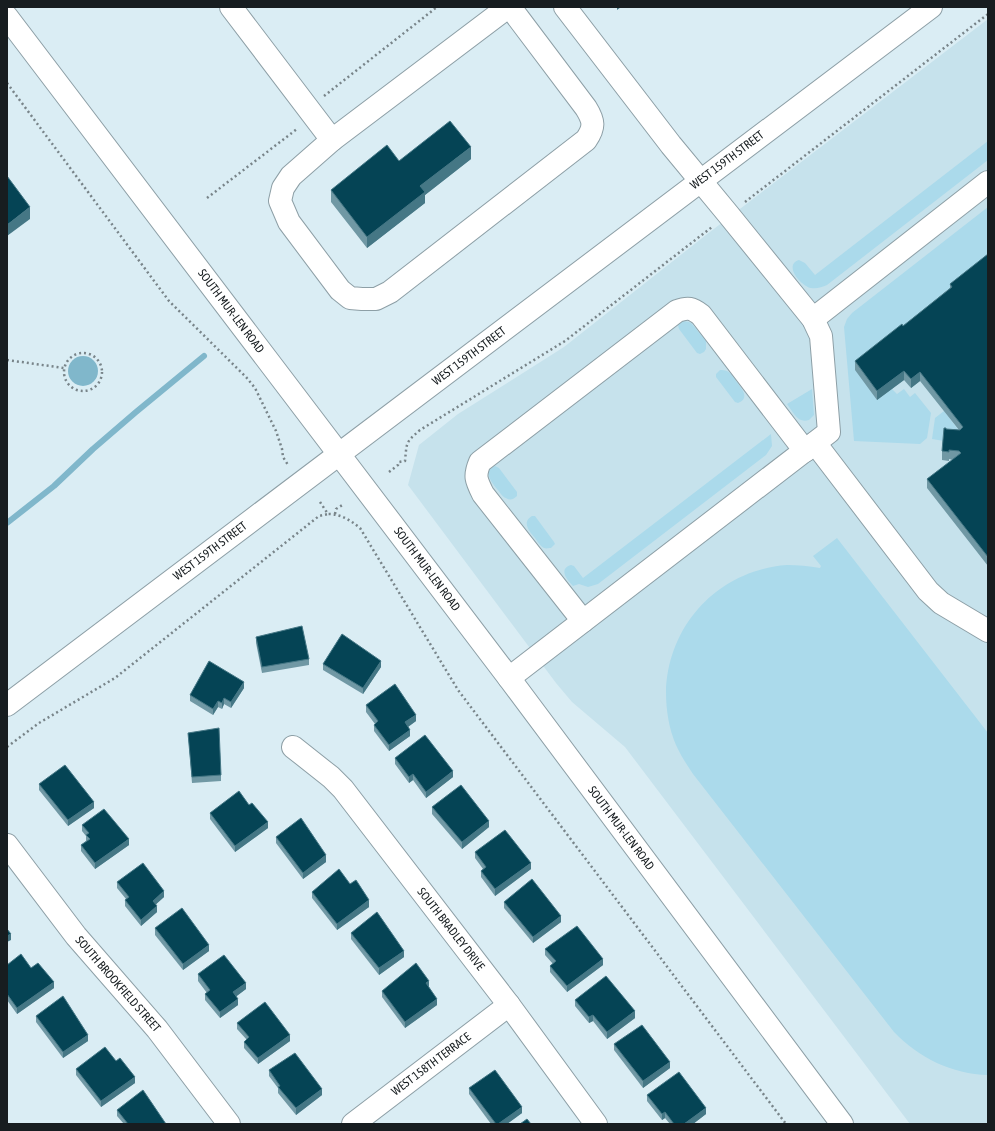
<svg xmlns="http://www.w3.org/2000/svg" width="995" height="1131" font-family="'Asap Condensed',sans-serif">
  <rect width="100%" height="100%" fill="#daedf4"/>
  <path fill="#c6e2ec" d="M988,19V1124H910L625,747L572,702L556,683L408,485L419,445L458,414L564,347L706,235Z"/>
  <g fill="#abdaeb">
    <path d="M988,141V160L827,285C822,287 817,289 811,288C801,286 783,265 799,260L805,263L815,275Z"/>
    <path d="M988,207V263L892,389L897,394L904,389L910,397L915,393L931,413L927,438L920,444L854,441L844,327L847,319L852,313Z"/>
    <path d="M683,321L689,322L692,324L706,341V349L704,352L700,354L697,353L679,329L678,325Z"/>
    <path d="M720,370C723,370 724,370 727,371C731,373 734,378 736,381C741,388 751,398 738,403L735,402L716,377V374Z"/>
    <path d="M812,389L814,415L809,420C798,424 793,412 787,404Z"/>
    <path d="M944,411L963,436L944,441L932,439L935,418Z"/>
    <path d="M771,434L772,446L766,455L598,584L588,587L579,584L573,586C567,580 558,569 571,565L574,566L583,578Z"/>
    <path d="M495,466L499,468L517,492V496C514,499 510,501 506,498C502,497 500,492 497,489C492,483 482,471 495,466Z"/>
    <path d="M532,516H535L554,542L555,544L551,548C548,548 547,549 544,548C540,546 538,542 535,538C530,532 521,522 532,516Z"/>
    <path d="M837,538L988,733V1075C952,1074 919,1058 894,1032L693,774C687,765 681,756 676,745C669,729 666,710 666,692C668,624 719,570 787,565C798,565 809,566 820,568L821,566L813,556Z"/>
  </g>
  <circle fill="#80b7cb" cx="83" cy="371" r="15"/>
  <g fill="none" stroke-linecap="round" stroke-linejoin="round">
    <path stroke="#80b7cb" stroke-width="6" d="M7,523L54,486L93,449L136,412L204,356"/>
    <g stroke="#8d9fa6" stroke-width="24">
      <g id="minor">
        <path d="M231,7L332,140"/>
        <path d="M508,7L332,140L291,176L283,188L280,201L289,222L340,290L350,298L362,299H376L390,292L586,140C595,127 594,121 586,108L510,7"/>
        <path d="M813,319L988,182"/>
        <path d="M815,443L928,591L941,603L988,631"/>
        <path d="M583,621L483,494C476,480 474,476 480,462L677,311C688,307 692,308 701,315L805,451"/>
        <path d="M509,678L829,432L821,336L813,319L728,214L671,145L565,7"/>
        <path d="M293,747L331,777L343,789L509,1005L596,1124"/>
        <path d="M7,845L76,936L157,1029L229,1124"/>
        <path d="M353,1124L509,1005"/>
      </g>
    </g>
    <g stroke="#8d9fa6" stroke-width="24">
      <g id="major">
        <path d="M7,17L509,678L842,1124"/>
        <path d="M7,705L931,7"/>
      </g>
    </g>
    <g stroke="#788489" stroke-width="2.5" stroke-dasharray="2 3" stroke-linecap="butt">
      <path d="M7,83L169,301L246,377L255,388L276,431L282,449L283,457L288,465"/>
      <path d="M324,96L437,7"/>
      <path d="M207,198L297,129"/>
      <path d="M745,202L988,14"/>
      <circle cx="83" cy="372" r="19"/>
      <path d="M7,360L64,368"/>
      <path d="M389,472L398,465L399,462L405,461C407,442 405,443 420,430L565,341L712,227"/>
      <path d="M320,502L328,514C341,514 350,520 360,528L458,690L786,1124"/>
      <path d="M335,514L336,509L344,504"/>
      <path d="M7,747L39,723L115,678L319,516L328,514"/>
    </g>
    <use href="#minor" stroke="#fff" stroke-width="22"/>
    <use href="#major" stroke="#fff" stroke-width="22"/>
  </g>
  <g fill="#7098a4">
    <path d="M471,159L425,195V203L367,248L331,202V190L399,161Z"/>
    <path d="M988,254V566L927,488V479L953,460L949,459V461L942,460V451L946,429L959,430L920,381L911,388L904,380L877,400L855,370V361L903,326L950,288V284Z"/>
    <path d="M256,637L309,659V665L262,673L256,643Z"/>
    <path d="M323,664L381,667L363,694L323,670Z"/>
    <path d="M244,688L231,708L224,704L222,709L218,707L213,715L190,701V695Z"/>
    <path d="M366,705L416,721L408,727L410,736L389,751L374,731V725L375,724L366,712Z"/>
    <path d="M188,733L221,775V781L192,783Z"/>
    <path d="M395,758L453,777L426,798L413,780L409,783L395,764Z"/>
    <path d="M39,784L94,808L68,826L39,790Z"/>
    <path d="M249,805L268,828L235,852L210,819V813Z"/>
    <path d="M432,807L489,827L462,849L432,814Z"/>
    <path d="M82,825L129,845L95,869L81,851V845L86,841V836L82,831Z"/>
    <path d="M276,837L326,862L303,879L276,843Z"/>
    <path d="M475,852L531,869L495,896L481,877V871L483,869L475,858Z"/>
    <path d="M117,882L164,897L156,904L157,912L141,926L125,906V900L126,899L117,888Z"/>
    <path d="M350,884L369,907L337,930L312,898V892Z"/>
    <path d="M504,902L561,922L533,943L504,908Z"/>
    <path d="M155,928L209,951L183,970L155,935Z"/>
    <path d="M351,933L404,957L379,975L351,939Z"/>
    <path d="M545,949L603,965L567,992L550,972V966L553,964L545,955Z"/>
    <path d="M7,965L31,968L54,988L17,1014L7,1000Z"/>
    <path d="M198,974L246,989L236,996L238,1005L220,1018L205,1000V994L207,993L198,981Z"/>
    <path d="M429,987L437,1005L405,1028L382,997V991Z"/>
    <path d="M575,1000L635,1018L607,1039L593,1021L589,1023L575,1006Z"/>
    <path d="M36,1016L88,1041L63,1058L36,1022Z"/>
    <path d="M237,1023L290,1041L258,1064L244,1048V1042L247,1040L237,1029Z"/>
    <path d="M614,1044L670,1068L643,1088L614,1050Z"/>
    <path d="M116,1061L135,1083L101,1107L76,1075V1069Z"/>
    <path d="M269,1070L322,1095L296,1115L278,1093V1088L269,1076Z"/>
    <path d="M469,1088L522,1113L507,1124H491L469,1094Z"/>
    <path d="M647,1095L706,1114L693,1124H670L665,1118L662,1120L647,1101Z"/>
    <path d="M117,1110L166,1124H124L117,1116Z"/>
  </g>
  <g fill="#457785">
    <path d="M617,7H621L617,10Z"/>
    <path d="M471,147V159L425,195V203L367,248V237L420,186Z"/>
    <path d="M30,207V219L7,236V225Z"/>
    <path d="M904,371V380L877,400V391Z"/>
    <path d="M920,372V381L911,388V379Z"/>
    <path d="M381,661V667L363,694V688Z"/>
    <path d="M244,682V688L231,708V702Z"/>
    <path d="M224,698V704L222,709V703Z"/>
    <path d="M218,701V707L213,715V709Z"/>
    <path d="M416,715V721L405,729V722Z"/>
    <path d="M410,730V736L389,751V745Z"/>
    <path d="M453,771V777L426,798V792Z"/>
    <path d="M413,774V780L409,783V777Z"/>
    <path d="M94,802V808L68,826V820Z"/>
    <path d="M489,821V827L462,849V842Z"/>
    <path d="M268,822V828L235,852V846Z"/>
    <path d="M129,839V845L95,869V863Z"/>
    <path d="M326,855V862L303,879V873Z"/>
    <path d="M531,863V869L495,896V889Z"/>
    <path d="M164,891V897L153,907V901Z"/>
    <path d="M369,900V907L337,930V924Z"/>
    <path d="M157,906V912L141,926V920Z"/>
    <path d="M561,916V922L533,943V937Z"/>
    <path d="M11,934V940L7,942V936Z"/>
    <path d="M209,945V951L183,970V964Z"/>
    <path d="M404,951V957L379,975V968Z"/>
    <path d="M603,959V965L567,992V986Z"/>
    <path d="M429,981V987L426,989V983Z"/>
    <path d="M54,982V988L17,1014V1008Z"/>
    <path d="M246,983V989L233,999V992Z"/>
    <path d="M238,999V1005L220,1018V1012Z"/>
    <path d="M437,999V1005L405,1028V1022Z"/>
    <path d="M635,1011V1018L607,1039V1032Z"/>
    <path d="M593,1015V1021L589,1023V1017Z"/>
    <path d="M88,1035V1041L63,1058V1052Z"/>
    <path d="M290,1035V1041L258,1064V1058Z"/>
    <path d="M670,1062V1068L643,1088V1081Z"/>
    <path d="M135,1077V1083L101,1107V1101Z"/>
    <path d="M322,1089V1095L296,1115V1108Z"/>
    <path d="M522,1107V1113L507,1124H498Z"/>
    <path d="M706,1108V1114L693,1124H684Z"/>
    <path d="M665,1112V1118L662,1120V1114Z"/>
  </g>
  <g fill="#054455" stroke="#457785">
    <path d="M450,121L471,147L420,186L425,192L367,237L331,190L387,145L399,161Z"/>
    <path d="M7,176L30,207L7,225Z"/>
    <path d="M988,254V557L927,479L961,453L959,451L949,450V452L942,451L944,428H946V429L960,430L963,427L920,372L911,379L904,371L877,391L855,361L902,324L903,326L952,287L950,284Z"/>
    <path d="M302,626L309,659L262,667L256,637Z"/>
    <path d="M342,634L381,661L363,688L323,664Z"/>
    <path d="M209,661L244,682L231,702L224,698L222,703L218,701L213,709L190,695Z"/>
    <path d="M395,684L416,715L405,722L410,730L389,745L374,725L378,721L366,705Z"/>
    <path d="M219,728L221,775L192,777L188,733Z"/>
    <path d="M425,735L453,771L426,792L413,774L409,777L395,758Z"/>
    <path d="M65,765L94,802L68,820L39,784Z"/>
    <path d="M461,785L489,821L462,842L432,807Z"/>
    <path d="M239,791L249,805L252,803L268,822L235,846L210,813Z"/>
    <path d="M104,809L129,839L95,863L81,845L90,839L86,835L89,833L82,825Z"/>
    <path d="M301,818L326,855L303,873L276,837Z"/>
    <path d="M505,830L531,863L495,889L481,871L486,867L475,852Z"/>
    <path d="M143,863L164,891L153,901L157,906L141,920L125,900L129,897L117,882Z"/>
    <path d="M339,869L350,884L356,880L369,900L337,924L312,892Z"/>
    <path d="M532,879L561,916L533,937L504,902Z"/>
    <path d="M182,908L209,945L183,964L155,928Z"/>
    <path d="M377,912L404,951L379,968L351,933Z"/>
    <path d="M577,926L603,959L567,986L550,966L556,961L545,949Z"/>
    <path d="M7,929L11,934L7,936Z"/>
    <path d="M21,954L31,968L38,963L54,982L17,1008L7,994V965Z"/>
    <path d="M224,955L246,983L233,992L238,999L220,1012L205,994L210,990L198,974Z"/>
    <path d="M416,963L429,981L426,983L437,999L405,1022L382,991Z"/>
    <path d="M606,976L635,1011L607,1032L593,1015L589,1017L575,1000Z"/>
    <path d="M63,996L88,1035L63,1052L36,1016Z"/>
    <path d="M265,1002L290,1035L258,1058L244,1042L249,1037L237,1023Z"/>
    <path d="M642,1025L670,1062L643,1081L614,1044Z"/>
    <path d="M105,1047L116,1061L120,1058L135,1077L101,1101L76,1069Z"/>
    <path d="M295,1053L322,1089L296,1108L278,1087L280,1086L269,1070Z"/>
    <path d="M495,1070L522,1107L498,1124H496L469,1088Z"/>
    <path d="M679,1072L706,1108L684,1124H674L665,1112L662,1114L647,1095Z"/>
    <path d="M143,1090L166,1124H128L117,1110Z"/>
    <path d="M527,1119L531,1124H520Z"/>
  </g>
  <g text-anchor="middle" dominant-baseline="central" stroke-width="4" stroke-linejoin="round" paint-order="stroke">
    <g font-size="12" fill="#171d20" stroke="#fff">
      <text transform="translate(727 160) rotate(-37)">WEST 159TH STREET</text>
      <text transform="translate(231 311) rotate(53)">SOUTH MUR-LEN ROAD</text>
      <text transform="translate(469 356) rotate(-37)">WEST 159TH STREET</text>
      <text transform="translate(210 551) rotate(-37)">WEST 159TH STREET</text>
      <text transform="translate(427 569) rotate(53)">SOUTH MUR-LEN ROAD</text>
      <text transform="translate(621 828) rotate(53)">SOUTH MUR-LEN ROAD</text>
      <text transform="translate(451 929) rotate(52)">SOUTH BRADLEY DRIVE</text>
      <text transform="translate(118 984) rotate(49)">SOUTH BROOKFIELD STREET</text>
      <text transform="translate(431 1064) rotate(-37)">WEST 158TH TERRACE</text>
    </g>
  </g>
  <rect width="995" height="1131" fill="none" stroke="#171d20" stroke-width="16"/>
</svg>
